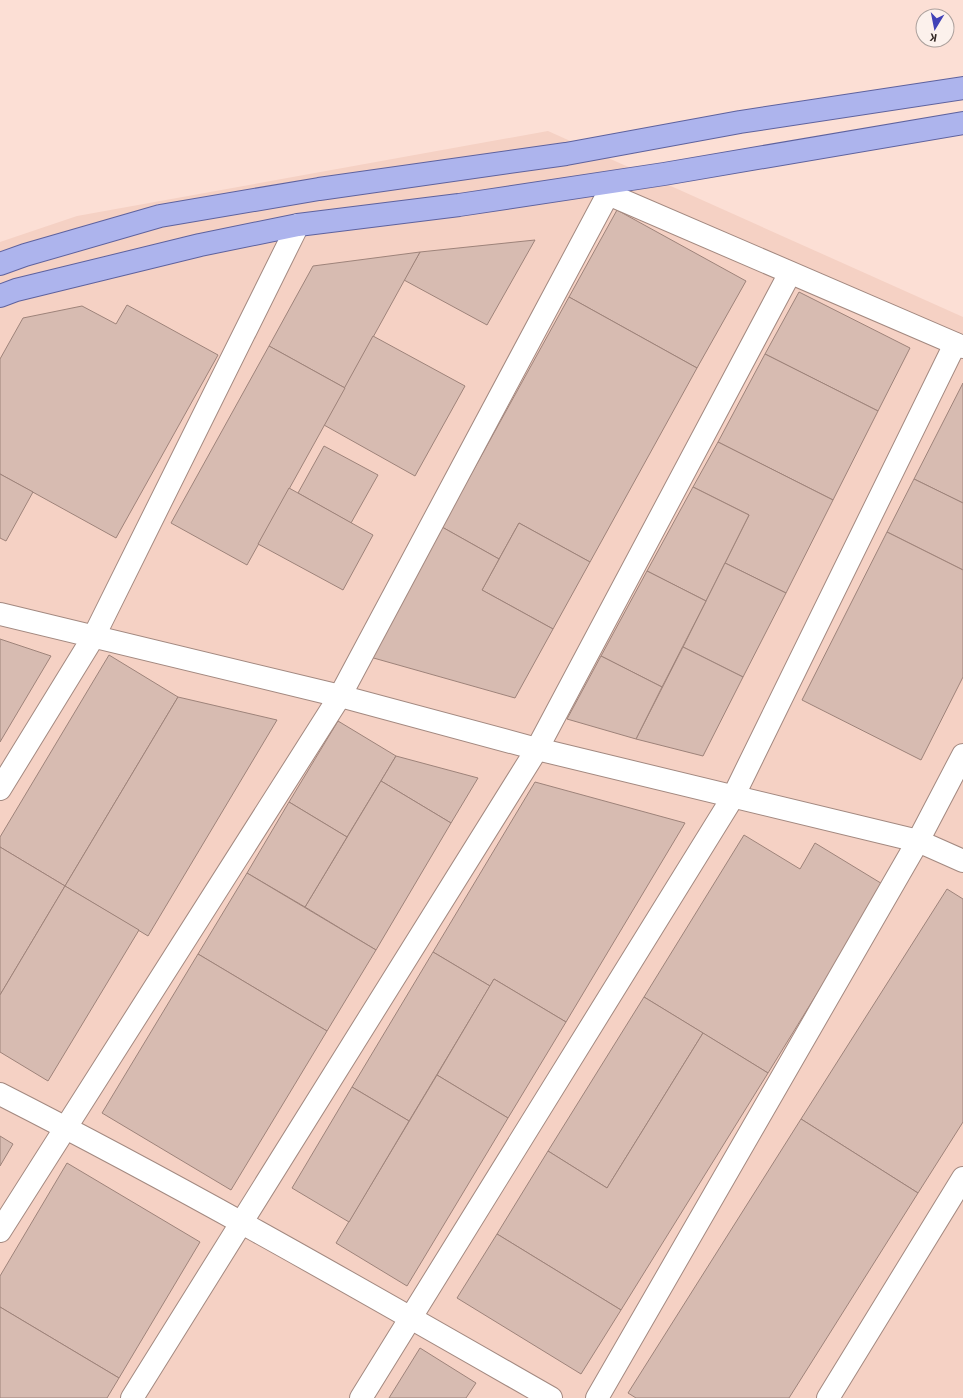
<svg xmlns="http://www.w3.org/2000/svg" width="963" height="1398" font-family="'Exo 2',sans-serif">
  <rect width="100%" height="100%" fill="#fcdfd5"/>
  <path fill="#f5d1c4" d="M548,131L963,317V1398H0V242L77,216Z"/>
  <g fill="#d7bbb1" stroke="#9e837a">
    <path d="M617,210L746,281L697,368L569,297Z"/>
    <path d="M535,240L487,325L404,280L420,252Z"/>
    <path d="M420,252L345,388L269,346L313,266Z"/>
    <path d="M799,292L910,348L878,411L765,354Z"/>
    <path d="M569,297L697,368L590,562L519,523L499,559L442,527Z"/>
    <path d="M127,305L218,355L116,538L0,474V359L23,318L82,306L116,324Z"/>
    <path d="M373,336L465,386L415,476L324,425Z"/>
    <path d="M269,346L345,388L247,565L171,523Z"/>
    <path d="M765,354L878,411L833,500L718,442Z"/>
    <path d="M963,383V503L914,479Z"/>
    <path d="M718,442L833,500L786,593L725,563L749,515L693,487Z"/>
    <path d="M324,446L378,475L351,523L298,493Z"/>
    <path d="M0,474L33,492L6,541L0,538Z"/>
    <path d="M914,479L963,503V570L887,532Z"/>
    <path d="M693,487L749,515L706,601L647,571Z"/>
    <path d="M289,488L373,535L343,590L258,544Z"/>
    <path d="M519,523L590,562L553,629L482,590Z"/>
    <path d="M442,527L499,559L482,590L553,629L515,698L370,657Z"/>
    <path d="M887,532L963,570V677L921,760L802,700Z"/>
    <path d="M725,563L786,593L743,677L683,647Z"/>
    <path d="M647,571L706,601L662,687L601,656Z"/>
    <path d="M0,639L51,656L0,742Z"/>
    <path d="M683,647L743,677L703,756L636,739Z"/>
    <path d="M109,655L178,697L65,886L0,847V837Z"/>
    <path d="M601,656L662,687L636,739L567,719Z"/>
    <path d="M178,697L277,720L148,936L65,886Z"/>
    <path d="M338,721L396,756L347,837L289,802Z"/>
    <path d="M396,756L478,778L451,823L381,781Z"/>
    <path d="M381,781L451,823L376,950L305,907Z"/>
    <path d="M535,782L685,823L566,1022L494,979L490,986L433,952Z"/>
    <path d="M289,802L347,837L305,907L247,873Z"/>
    <path d="M744,835L800,869L815,843L884,885L768,1073L644,997Z"/>
    <path d="M0,847L65,886L0,995Z"/>
    <path d="M247,873L376,950L327,1031L198,954Z"/>
    <path d="M65,886L139,930L48,1081L0,1052V995Z"/>
    <path d="M947,889L963,899V1122L918,1193L801,1119Z"/>
    <path d="M433,952L490,986L409,1121L352,1087Z"/>
    <path d="M198,954L327,1031L231,1190L102,1113Z"/>
    <path d="M494,979L566,1022L508,1118L437,1075Z"/>
    <path d="M644,997L703,1033L607,1188L548,1151Z"/>
    <path d="M703,1033L768,1073L621,1310L497,1234L548,1151L607,1188Z"/>
    <path d="M437,1075L508,1118L407,1286L336,1243Z"/>
    <path d="M352,1087L409,1121L349,1222L292,1188Z"/>
    <path d="M801,1119L918,1193L789,1398H636L628,1393Z"/>
    <path d="M0,1136L13,1144L0,1166Z"/>
    <path d="M67,1163L200,1242L119,1378L0,1307V1276Z"/>
    <path d="M497,1234L621,1310L581,1374L457,1298Z"/>
    <path d="M0,1307L119,1378L107,1398H0Z"/>
    <path d="M420,1348L476,1383L466,1398H389Z"/>
  </g>
  <g fill="none" stroke-linecap="round" stroke-linejoin="round">
    <g stroke="#a38980" stroke-width="24">
      <g id="minor">
        <path d="M608,194L963,347"/>
        <path d="M0,614L340,696L537,749L918,841L963,861"/>
        <path d="M0,789L94,636L298,225"/>
        <path d="M0,1094C187,1189 369,1294 551,1398"/>
        <path d="M0,1231L340,696L608,194V183"/>
        <path d="M132,1398L537,749L790,273"/>
        <path d="M361,1398L733,797L955,344"/>
        <path d="M597,1398L918,841L963,755"/>
        <path d="M828,1398L963,1178"/>
      </g>
    </g>
    <g stroke="#5e629e" stroke-width="24">
      <g id="major">
        <path d="M0,264L25,255L160,216L319,189L566,154L740,122L963,88"/>
        <path d="M0,296L16,290L200,245L298,225L459,205L664,174L963,123"/>
      </g>
    </g>
    <use href="#minor" stroke="#fff" stroke-width="22"/>
    <use href="#major" stroke="#adb4ed" stroke-width="22"/>
  </g>
  <g transform="translate(935 28) rotate(190)"><circle r="19" fill="#fcf1ec" stroke="#aba09c"/>
  <path d="M0-3L7 15L0 10L-7 15Z" fill="#4142b7"/>
  <text y="-6" font-size="11" font-weight="bold" text-anchor="middle" fill="#322723">K</text>
  </g>
</svg>
